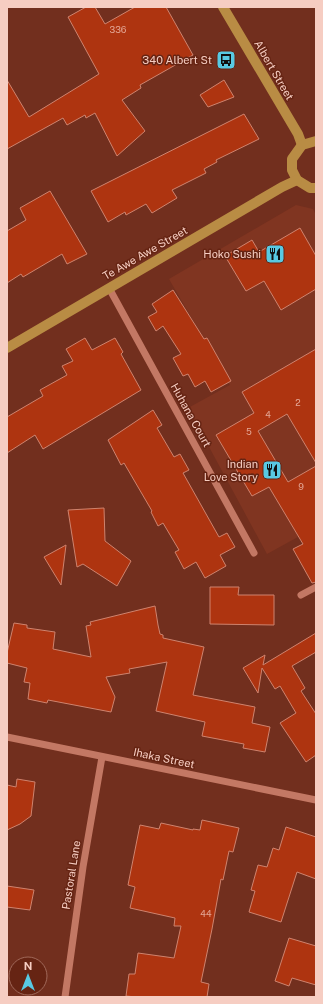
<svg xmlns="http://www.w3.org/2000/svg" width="323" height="1004" font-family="'Public Sans',sans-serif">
  <rect width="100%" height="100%" fill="#722f1e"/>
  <path fill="#803521" d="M296,205L313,209L316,215V527L267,554L188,408L230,385L169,279Z"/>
  <g fill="#ae3410" stroke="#cf836e">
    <path d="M86,7H95L105,24L135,7H166L193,55L140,85L141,88L122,100L145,131L117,156L95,113L86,118L85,115L67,125L63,118L7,149V80L29,117L99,74L68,17Z"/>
    <path d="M224,80L234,97L208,107L200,95Z"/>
    <path d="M244,114L259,139L216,160L217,162L204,169L206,173L172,190L177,198L152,213L146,204L126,215L125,212L108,222L91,191Z"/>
    <path d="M50,191L87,254L67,264L62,254L23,277L21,274L7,283V231L26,220L20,208Z"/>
    <path d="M300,228L316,256V289L281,310L264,281L246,291L225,256L252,240L259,252Z"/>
    <path d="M173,290L204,339L207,338L231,381L211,392L205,381L195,387L188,374L183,376L173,358L181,354L163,326L156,331L148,317L157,312L152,304Z"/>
    <path d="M85,338L92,350L115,338L123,352L121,354L141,390L43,449L35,435L7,453V417L43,396L40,390L67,375L62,366L73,361L66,349Z"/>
    <path d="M316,349V463L287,414L258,431L288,482L316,466V582L312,583L293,549L303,544L269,487L252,496L216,435L254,413L242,392Z"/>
    <path d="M153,410L162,425L157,428L174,457L180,454L189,470L183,473L219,537L227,533L235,547L220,555L226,566L205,578L196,562L184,569L175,552L179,550L163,523L158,526L151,512L152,511L124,463L121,465L108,440Z"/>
    <path d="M104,508L105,541L131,561L117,586L83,564L77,567L68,510Z"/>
    <path d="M66,545L61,585L44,557Z"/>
    <path d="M210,587H239L238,595H274V625L210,624Z"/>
    <path d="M155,606L158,625L160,634L163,635V638L204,647L193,695L255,707L252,723L270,727L265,752L243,748L244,744L202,736L205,722L156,711L167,662L129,669L130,673L106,677L115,697L111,712L48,700L47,703L28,699L30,683L24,682L27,668L7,663V653L14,623L27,625V628L55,632L53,649L91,657L86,626L91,625L90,622Z"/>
    <path d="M316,633V652L292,666L305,688L301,691L316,714V755L306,762L280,723L296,713L280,686L275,689L262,668L258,693L243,668L265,655L263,665Z"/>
    <path d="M17,779L35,782L31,816L20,824L7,830V785L16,787Z"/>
    <path d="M202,820L239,828L233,852L229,851L223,880L221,879L212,929L201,982L209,984L207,997H136L126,996L129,974H135L138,953L174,958L181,926H174L175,918L130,908L135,887L128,885L140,825L159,829L161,823L193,830V829L200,830Z"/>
    <path d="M286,827L316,837V879L297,872L281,922L249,912L255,891L251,890L258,865L267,867L273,848L279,850Z"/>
    <path d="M7,886L34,890L30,910L7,907Z"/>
    <path d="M289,938L316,946V985L292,978L289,986L275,981Z"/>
  </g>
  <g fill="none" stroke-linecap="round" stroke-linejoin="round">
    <g stroke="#c37864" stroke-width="7">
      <path d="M109,288L254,553"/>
      <path d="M301,595L316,587"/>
      <path d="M7,737L316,800"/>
      <path d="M65,997L83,867L102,757"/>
    </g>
    <g stroke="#b98c44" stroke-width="10">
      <path d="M223,7L298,134L302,145"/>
      <path d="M316,141L302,145L292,159V170L297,180L310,188H316"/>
      <path d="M7,348L282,187L297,180"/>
    </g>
  </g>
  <defs>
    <g id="bus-square" transform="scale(1)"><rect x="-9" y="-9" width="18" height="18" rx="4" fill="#58c9e3" stroke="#662413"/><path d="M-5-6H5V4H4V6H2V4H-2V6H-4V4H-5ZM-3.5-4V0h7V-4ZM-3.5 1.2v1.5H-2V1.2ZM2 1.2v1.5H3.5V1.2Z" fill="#111"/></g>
    <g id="restaurant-square" transform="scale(1)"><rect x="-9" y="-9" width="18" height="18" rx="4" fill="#58c9e3" stroke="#662413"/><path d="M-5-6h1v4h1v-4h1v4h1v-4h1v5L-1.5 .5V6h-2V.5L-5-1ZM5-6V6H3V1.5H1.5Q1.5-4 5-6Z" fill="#111"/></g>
  </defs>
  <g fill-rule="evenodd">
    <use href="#bus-square" x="226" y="60"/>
    <use href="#restaurant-square" x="275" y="254"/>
    <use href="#restaurant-square" x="272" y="470"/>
  </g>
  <g text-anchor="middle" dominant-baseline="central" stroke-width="3" stroke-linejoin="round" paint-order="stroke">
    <g font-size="9" fill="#e4a796">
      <text x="118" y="29">336</text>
      <text x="298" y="402">2</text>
      <text x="268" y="414">4</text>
      <text x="249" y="431">5</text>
      <text x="301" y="486">9</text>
      <text x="206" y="913">44</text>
    </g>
    <g font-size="11" fill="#f6cdc2" stroke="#662413" text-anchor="end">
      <text x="212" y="60">340 Albert St</text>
      <text x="261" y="254">Hoko Sushi</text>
      <text x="258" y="464">Indian<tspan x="258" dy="13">Love Story</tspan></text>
    </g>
    <g font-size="11" fill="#f6cdc2" stroke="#662413">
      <text transform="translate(274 70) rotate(60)">Albert Street</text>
      <text transform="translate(145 253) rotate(-30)">Te Awe Awe Street</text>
      <text transform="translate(191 415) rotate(61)">Huhana Court</text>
      <text transform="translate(164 758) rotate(12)">Ihaka Street</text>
      <text transform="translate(71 875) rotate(-81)">Pastoral Lane</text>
    </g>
  </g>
  <rect width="323" height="1004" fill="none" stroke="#f6cdc2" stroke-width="16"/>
  <g transform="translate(28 976)"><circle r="19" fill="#662413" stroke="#a06859"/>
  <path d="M0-3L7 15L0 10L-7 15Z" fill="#58c9e3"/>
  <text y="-6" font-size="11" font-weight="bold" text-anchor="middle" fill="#f6cdc2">N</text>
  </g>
</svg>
